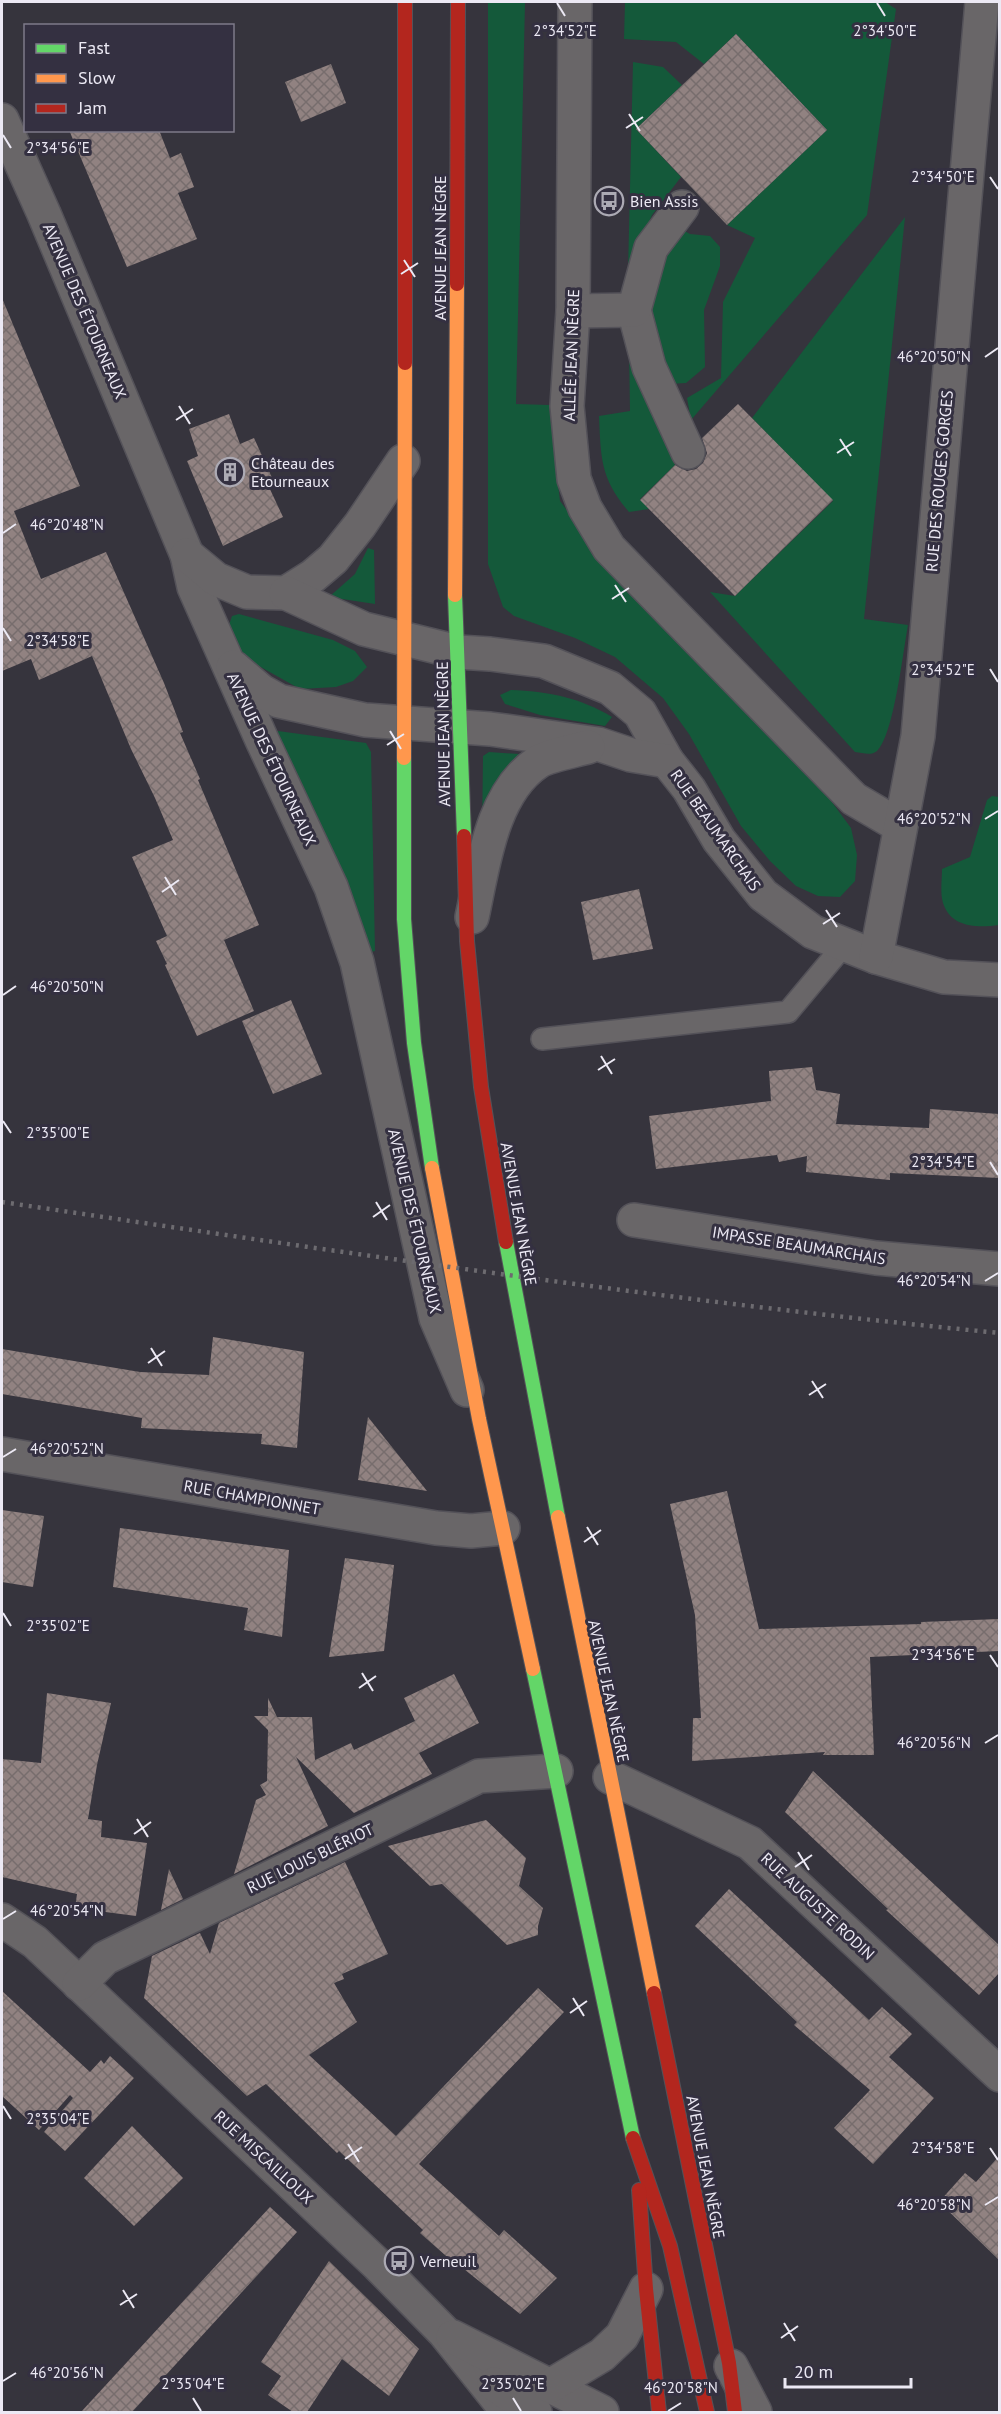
<svg xmlns="http://www.w3.org/2000/svg" width="1001" height="2414" font-family="'PT Sans',sans-serif">
  <defs>
    <pattern id="building-cross-hatch" width="8" height="8" patternUnits="userSpaceOnUse" patternTransform="scale(1.5)"><rect width="8" height="8" fill="#918281"/><path d="M0 0l8 8M0 8l8-8" fill="none" stroke="#776d6d"/></pattern>
  </defs>
  <rect width="100%" height="100%" fill="#36343d"/>
  <g fill="#14593a">
    <path d="M488,2H525L516,404L549,405L560,501L620,582L823,790L851,828L857,855L855,881L840,897L818,896L796,886L770,861L741,826L689,734L663,698L615,657L575,638L514,616L503,607L488,564Z"/>
    <path d="M625,2H885L896,9L867,215L691,420L687,398L721,378L723,302L755,238L727,225L827,130L736,34L704,64L676,42L624,39Z"/>
    <path d="M633,62L663,67L682,85L636,129L681,177L652,215L628,272Z"/>
    <path d="M905,217L864,619L908,625C903,651 894,735 877,751C871,756 863,753 855,752L710,592L735,596L833,501L752,418Z"/>
    <path d="M681,229L690,234L710,236L720,247V266L704,310L705,367L686,383L668,384L651,339V298L660,261Z"/>
    <path d="M629,345L642,385L675,465L640,499L649,509L629,512C600,478 601,458 599,416L630,411Z"/>
    <path d="M368,548L374,550L375,604L329,597L355,574Z"/>
    <path d="M239,614L333,640L355,651L367,667L353,681L336,687L300,689L248,660L232,641L228,628L232,616Z"/>
    <path d="M511,690C547,691 581,698 612,717L605,726L540,715L505,704L500,695Z"/>
    <path d="M278,731L366,743L371,752L375,951L364,954L274,737Z"/>
    <path d="M489,752L519,754L518,761L482,838L483,756Z"/>
    <path d="M992,796L999,797V925C978,928 951,928 943,903C940,893 942,879 942,869L970,857L987,800Z"/>
  </g>
  <g fill="url(#building-cross-hatch)">
    <path d="M736,34L827,130L727,225L636,129Z"/>
    <path d="M331,64L346,103L301,122L285,82Z"/>
    <path d="M69,130H159L170,158L181,153L194,187L178,193L197,239L127,267Z"/>
    <path d="M2,298L80,486L14,511L41,579L106,552L164,683L183,732L180,733L200,779L198,780L259,925L224,940L254,1011L197,1036L165,965L167,964L156,941L167,936L132,857L173,840L155,798L131,749L92,656L39,680L31,659L2,671Z"/>
    <path d="M738,404L833,500L735,596L640,500L675,465L687,471L696,469L703,463L707,453L702,438Z"/>
    <path d="M229,414L240,444L254,438L274,482L268,485L283,517L223,546L187,461L198,456L189,429Z"/>
    <path d="M639,889L653,949L593,960L581,902Z"/>
    <path d="M291,1000L322,1074L273,1094L242,1021Z"/>
    <path d="M812,1067L816,1090L840,1094L836,1124L929,1128L930,1109L999,1114V1178L890,1173V1180L806,1172L807,1156L779,1162L777,1155L656,1169L649,1116L771,1101L769,1071Z"/>
    <path d="M213,1337L304,1352L297,1448L261,1444L262,1434L141,1428L142,1418L2,1394V1349L140,1372L209,1375Z"/>
    <path d="M368,1417L427,1491L358,1480Z"/>
    <path d="M727,1491L759,1629L921,1624V1622L999,1619V1651L870,1657L874,1755H823L825,1752L692,1761L693,1718H701L695,1615L670,1504Z"/>
    <path d="M2,1510L44,1516L33,1587L2,1582Z"/>
    <path d="M120,1528L289,1550L282,1637L244,1630L248,1608L113,1587Z"/>
    <path d="M345,1558L394,1565L384,1651L329,1657Z"/>
    <path d="M454,1674L479,1723L419,1753L432,1774L354,1813L296,1757L328,1826L234,1874L256,1800L266,1795L260,1785L267,1781L268,1730L254,1716H268V1698L277,1717H312L315,1760L351,1743L354,1750L415,1721L404,1698Z"/>
    <path d="M47,1693L111,1703L97,1765L88,1819L102,1821L101,1837L147,1843L136,1916L75,1908L77,1894L2,1877V1759L41,1763Z"/>
    <path d="M813,1771L999,1945V1973L979,1995L886,1910L888,1909L785,1812Z"/>
    <path d="M486,1820L526,1858L519,1886L543,1908L538,1926V1935L507,1945L442,1884L430,1886L388,1846Z"/>
    <path d="M345,1862L388,1954L342,1974L344,1979L334,1983L357,2022L309,2055L396,2136L538,1988L564,2012L419,2164L499,2236L504,2230L557,2278L520,2314L464,2269L462,2270L420,2233L423,2230L339,2151L337,2153L266,2084L247,2096L144,1998L152,1956L200,1933L210,1954L219,1923Z"/>
    <path d="M169,1869L183,1899L161,1910Z"/>
    <path d="M729,1889L869,2020L882,2007L912,2034L889,2057L934,2098L873,2164L834,2128L870,2090L794,2025L797,2022L695,1926Z"/>
    <path d="M2,1991L90,2072L101,2060L104,2064L110,2056L134,2078L65,2151L44,2132L73,2098L70,2095L39,2130L2,2096Z"/>
    <path d="M132,2126L183,2178L134,2226L84,2178Z"/>
    <path d="M999,2156V2260L939,2202L965,2173L976,2182Z"/>
    <path d="M270,2207L297,2232L132,2412H81Z"/>
    <path d="M329,2261L419,2349L389,2396L342,2359L307,2412H293L268,2395L281,2376L261,2362Z"/>
  </g>
  <g fill="none" stroke-linecap="round" stroke-linejoin="round">
    <g stroke="#545259" stroke-width="24">
      <path id="lane" d="M542,1039L788,1012L844,945"/>
    </g>
    <g stroke="#545259" stroke-width="36">
      <g id="street">
        <path d="M575,2L573,311L567,406L574,479L585,508L609,548L846,791L854,799L900,826"/>
        <path d="M2,120L44,214L187,555L194,587L262,740L331,887L357,962L436,1318L467,1390"/>
        <path d="M634,310L649,367L688,452"/>
        <path d="M573,311L634,310L651,248L682,207"/>
        <path d="M187,555L216,579L247,592L286,593L313,576L333,559L360,525L403,461"/>
        <path d="M286,593L364,629L458,652L490,654L544,661L610,688L640,713L667,761L689,789L719,840L763,895L813,932L876,957L944,977L1000,980"/>
        <path d="M233,667L261,691L279,701L365,720L490,729L598,744L631,755L667,761"/>
        <path d="M472,917C483,867 491,793 538,762C549,755 574,751 588,747"/>
        <path d="M876,957L918,736L982,2"/>
        <path d="M634,1220L876,1258L1000,1269"/>
        <path d="M2,1454L436,1528L471,1531L503,1528"/>
        <path d="M610,1777L750,1843L1000,2075"/>
        <path d="M2,1920L35,1942L378,2265L444,2332L508,2412"/>
        <path d="M79,1984L105,1958L479,1776L556,1771"/>
        <path d="M453,2337L602,2412"/>
        <path d="M731,2366L755,2412"/>
        <path d="M494,2384L535,2412"/>
        <path d="M550,2386L602,2355L622,2336L646,2289"/>
      </g>
    </g>
    <g stroke="#545259" stroke-width="16">
      <g id="fast">
        <path d="M455,595L464,836"/>
        <path d="M404,758V919L414,1043L432,1168"/>
        <path d="M506,1242L558,1517"/>
        <path d="M533,1669L633,2138"/>
      </g>
    </g>
    <g stroke="#545259" stroke-width="16">
      <g id="slow">
        <path d="M455,595L457,284"/>
        <path d="M404,758L405,363"/>
        <path d="M432,1168L479,1419L533,1669"/>
        <path d="M558,1517L654,1993"/>
      </g>
    </g>
    <g stroke="#545259" stroke-width="16">
      <g id="jam">
        <path d="M457,284L458,2"/>
        <path d="M405,363V2"/>
        <path d="M464,836L467,941L481,1087L506,1242"/>
        <path d="M654,1993L729,2363L735,2412"/>
        <path d="M633,2138L670,2246L707,2412"/>
        <path d="M639,2190L646,2289L659,2412"/>
      </g>
    </g>
    <use href="#lane" stroke="#696668" stroke-width="21"/>
    <use href="#street" stroke="#696668" stroke-width="33"/>
    <use href="#fast" stroke="#63d668" stroke-width="14"/>
    <use href="#slow" stroke="#ff974d" stroke-width="14"/>
    <use href="#jam" stroke="#b3261e" stroke-width="14"/>
    <path stroke="#6d6b70" stroke-width="4.5" stroke-dasharray="3 6" stroke-linecap="butt" d="M2,1202C334,1251 665,1301 1000,1333"/>
  </g>
  <path fill="none" stroke="#ece9f4" stroke-width="2" d="M557,3L565,16M877,3L885,16M629,114L640,131M626,128L643,117M3,135L11,148M990,177L998,189M404,260L415,277M401,274L418,263M985,357L998,348M179,406L190,424M176,420L193,409M840,439L851,456M837,453L854,442M3,533L16,524M615,585L626,602M612,599L629,588M3,628L11,641M990,669L998,682M390,731L401,749M387,745L404,734M985,819L998,811M165,877L176,895M162,892L179,880M826,910L837,927M823,924L840,913M3,995L16,986M601,1056L612,1074M598,1070L615,1059M3,1121L11,1133M990,1162L998,1175M376,1202L387,1220M373,1217L390,1205M985,1281L998,1273M151,1348L162,1366M148,1363L165,1351M812,1381L823,1398M809,1395L826,1384M3,1457L16,1449M587,1527L598,1545M584,1542L601,1530M3,1613L11,1626M990,1655L998,1667M362,1673L373,1691M359,1688L376,1676M985,1743L998,1735M137,1819L148,1837M134,1834L151,1822M798,1852L809,1870M795,1867L812,1855M3,1919L16,1911M573,1998L584,2016M570,2013L587,2001M3,2106L11,2119M348,2144L359,2162M990,2148L998,2160M345,2159L362,2147M985,2205L998,2197M123,2290L134,2308M120,2305L137,2294M784,2323L795,2341M781,2338L798,2326M3,2381L16,2373M193,2398L201,2411M513,2398L521,2411M668,2411L681,2403"/>
  <defs>
    <g id="bus-ring" transform="scale(1.5)"><circle r="9.5" fill="#343041" stroke="#acaab4" stroke-width="1.5"/><path d="M-5-6H5V4H4V6H2V4H-2V6H-4V4H-5ZM-3.5-4V0h7V-4ZM-3.5 1.2v1.5H-2V1.2ZM2 1.2v1.5H3.5V1.2Z" fill="#acaab4"/></g>
    <g id="building-ring" transform="scale(1.5)"><circle r="9.5" fill="#343041" stroke="#acaab4" stroke-width="1.5"/><path d="M-4-6H4V6H1V3H-1V6H-4ZM-2.5-4.3h1.7v1.8h-1.7ZM.8-4.3h1.7v1.8H.8ZM-2.5-1h1.7V.8h-1.7ZM.8-1h1.7V.8H.8Z" fill="#acaab4"/></g>
  </defs>
  <g fill-rule="evenodd">
    <use href="#bus-ring" x="609" y="201"/>
    <use href="#building-ring" x="230" y="472"/>
    <use href="#bus-ring" x="399" y="2261"/>
  </g>
  <g text-anchor="middle" dominant-baseline="central" stroke-width="6" stroke-linejoin="round" paint-order="stroke">
    <g font-size="16" fill="#ece9f4" stroke="#343041" text-anchor="start">
      <text x="630" y="201">Bien Assis</text>
      <text x="251" y="463">Château des<tspan x="251" dy="18">Etourneaux</tspan></text>
      <text x="420" y="2261">Verneuil</text>
    </g>
    <g font-size="16" fill="#ece9f4" stroke="#343041">
      <text transform="translate(440 248) rotate(-90)">AVENUE JEAN NÈGRE</text>
      <text transform="translate(85 311) rotate(67)">AVENUE DES ÉTOURNEAUX</text>
      <text transform="translate(571 355) rotate(-88)">ALLÉE JEAN NÈGRE</text>
      <text transform="translate(939 481) rotate(-85)">RUE DES ROUGES GORGES</text>
      <text transform="translate(443 734) rotate(-91)">AVENUE JEAN NÈGRE</text>
      <text transform="translate(272 759) rotate(65)">AVENUE DES ÉTOURNEAUX</text>
      <text transform="translate(716 830) rotate(55)">RUE BEAUMARCHAIS</text>
      <text transform="translate(519 1214) rotate(80)">AVENUE JEAN NÈGRE</text>
      <text transform="translate(415 1221) rotate(77)">AVENUE DES ÉTOURNEAUX</text>
      <text transform="translate(799 1245) rotate(9)">IMPASSE BEAUMARCHAIS</text>
      <text transform="translate(252 1497) rotate(10)">RUE CHAMPIONNET</text>
      <text transform="translate(609 1691) rotate(78)">AVENUE JEAN NÈGRE</text>
      <text transform="translate(310 1858) rotate(-26)">RUE LOUIS BLÉRIOT</text>
      <text transform="translate(818 1906) rotate(43)">RUE AUGUSTE RODIN</text>
      <text transform="translate(264 2157) rotate(43)">RUE MISCAILLOUX</text>
      <text transform="translate(706 2167) rotate(79)">AVENUE JEAN NÈGRE</text>
    </g>
  </g>
  <g font-size="15" text-anchor="middle" fill="#ece9f4" stroke="#343041" stroke-width="6" stroke-linejoin="round" paint-order="stroke">
    <text x="565" y="36">2°34'52"E</text>
    <text x="885" y="36">2°34'50"E</text>
    <text x="58" y="153">2°34'56"E</text>
    <text x="943" y="182">2°34'50"E</text>
    <text x="934" y="362">46°20'50"N</text>
    <text x="67" y="530">46°20'48"N</text>
    <text x="58" y="646">2°34'58"E</text>
    <text x="943" y="675">2°34'52"E</text>
    <text x="934" y="824">46°20'52"N</text>
    <text x="67" y="992">46°20'50"N</text>
    <text x="58" y="1138">2°35'00"E</text>
    <text x="943" y="1167">2°34'54"E</text>
    <text x="934" y="1286">46°20'54"N</text>
    <text x="67" y="1454">46°20'52"N</text>
    <text x="58" y="1631">2°35'02"E</text>
    <text x="943" y="1660">2°34'56"E</text>
    <text x="934" y="1748">46°20'56"N</text>
    <text x="67" y="1916">46°20'54"N</text>
    <text x="58" y="2124">2°35'04"E</text>
    <text x="943" y="2153">2°34'58"E</text>
    <text x="934" y="2210">46°20'58"N</text>
    <text x="67" y="2378">46°20'56"N</text>
    <text x="193" y="2389">2°35'04"E</text>
    <text x="513" y="2389">2°35'02"E</text>
    <text x="681" y="2393">46°20'58"N</text>
  </g>
  <rect width="1001" height="2414" fill="none" stroke="#ece9f4" stroke-width="6"/>
  <rect x="24" y="24" width="210" height="108" fill="#343041" stroke="#7e7a89" stroke-width="1.5"/>
  <rect x="36" y="44" width="30" height="9" fill="#63d668" stroke="#7e7a89" stroke-width="1.5"/>
  <text x="78" y="54" font-size="18" fill="#ece9f4">Fast</text>
  <rect x="36" y="74" width="30" height="9" fill="#ff974d" stroke="#7e7a89" stroke-width="1.5"/>
  <text x="78" y="84" font-size="18" fill="#ece9f4">Slow</text>
  <rect x="36" y="104" width="30" height="9" fill="#b3261e" stroke="#7e7a89" stroke-width="1.5"/>
  <text x="78" y="114" font-size="18" fill="#ece9f4">Jam</text>
  <path d="M785 2378v9h126v-9" fill="none" stroke="#ece9f4" stroke-width="3"/>
  <text x="794" y="2378" font-size="18" fill="#ece9f4" stroke="#343041" stroke-width="4.5" paint-order="stroke">20 m</text>
</svg>
